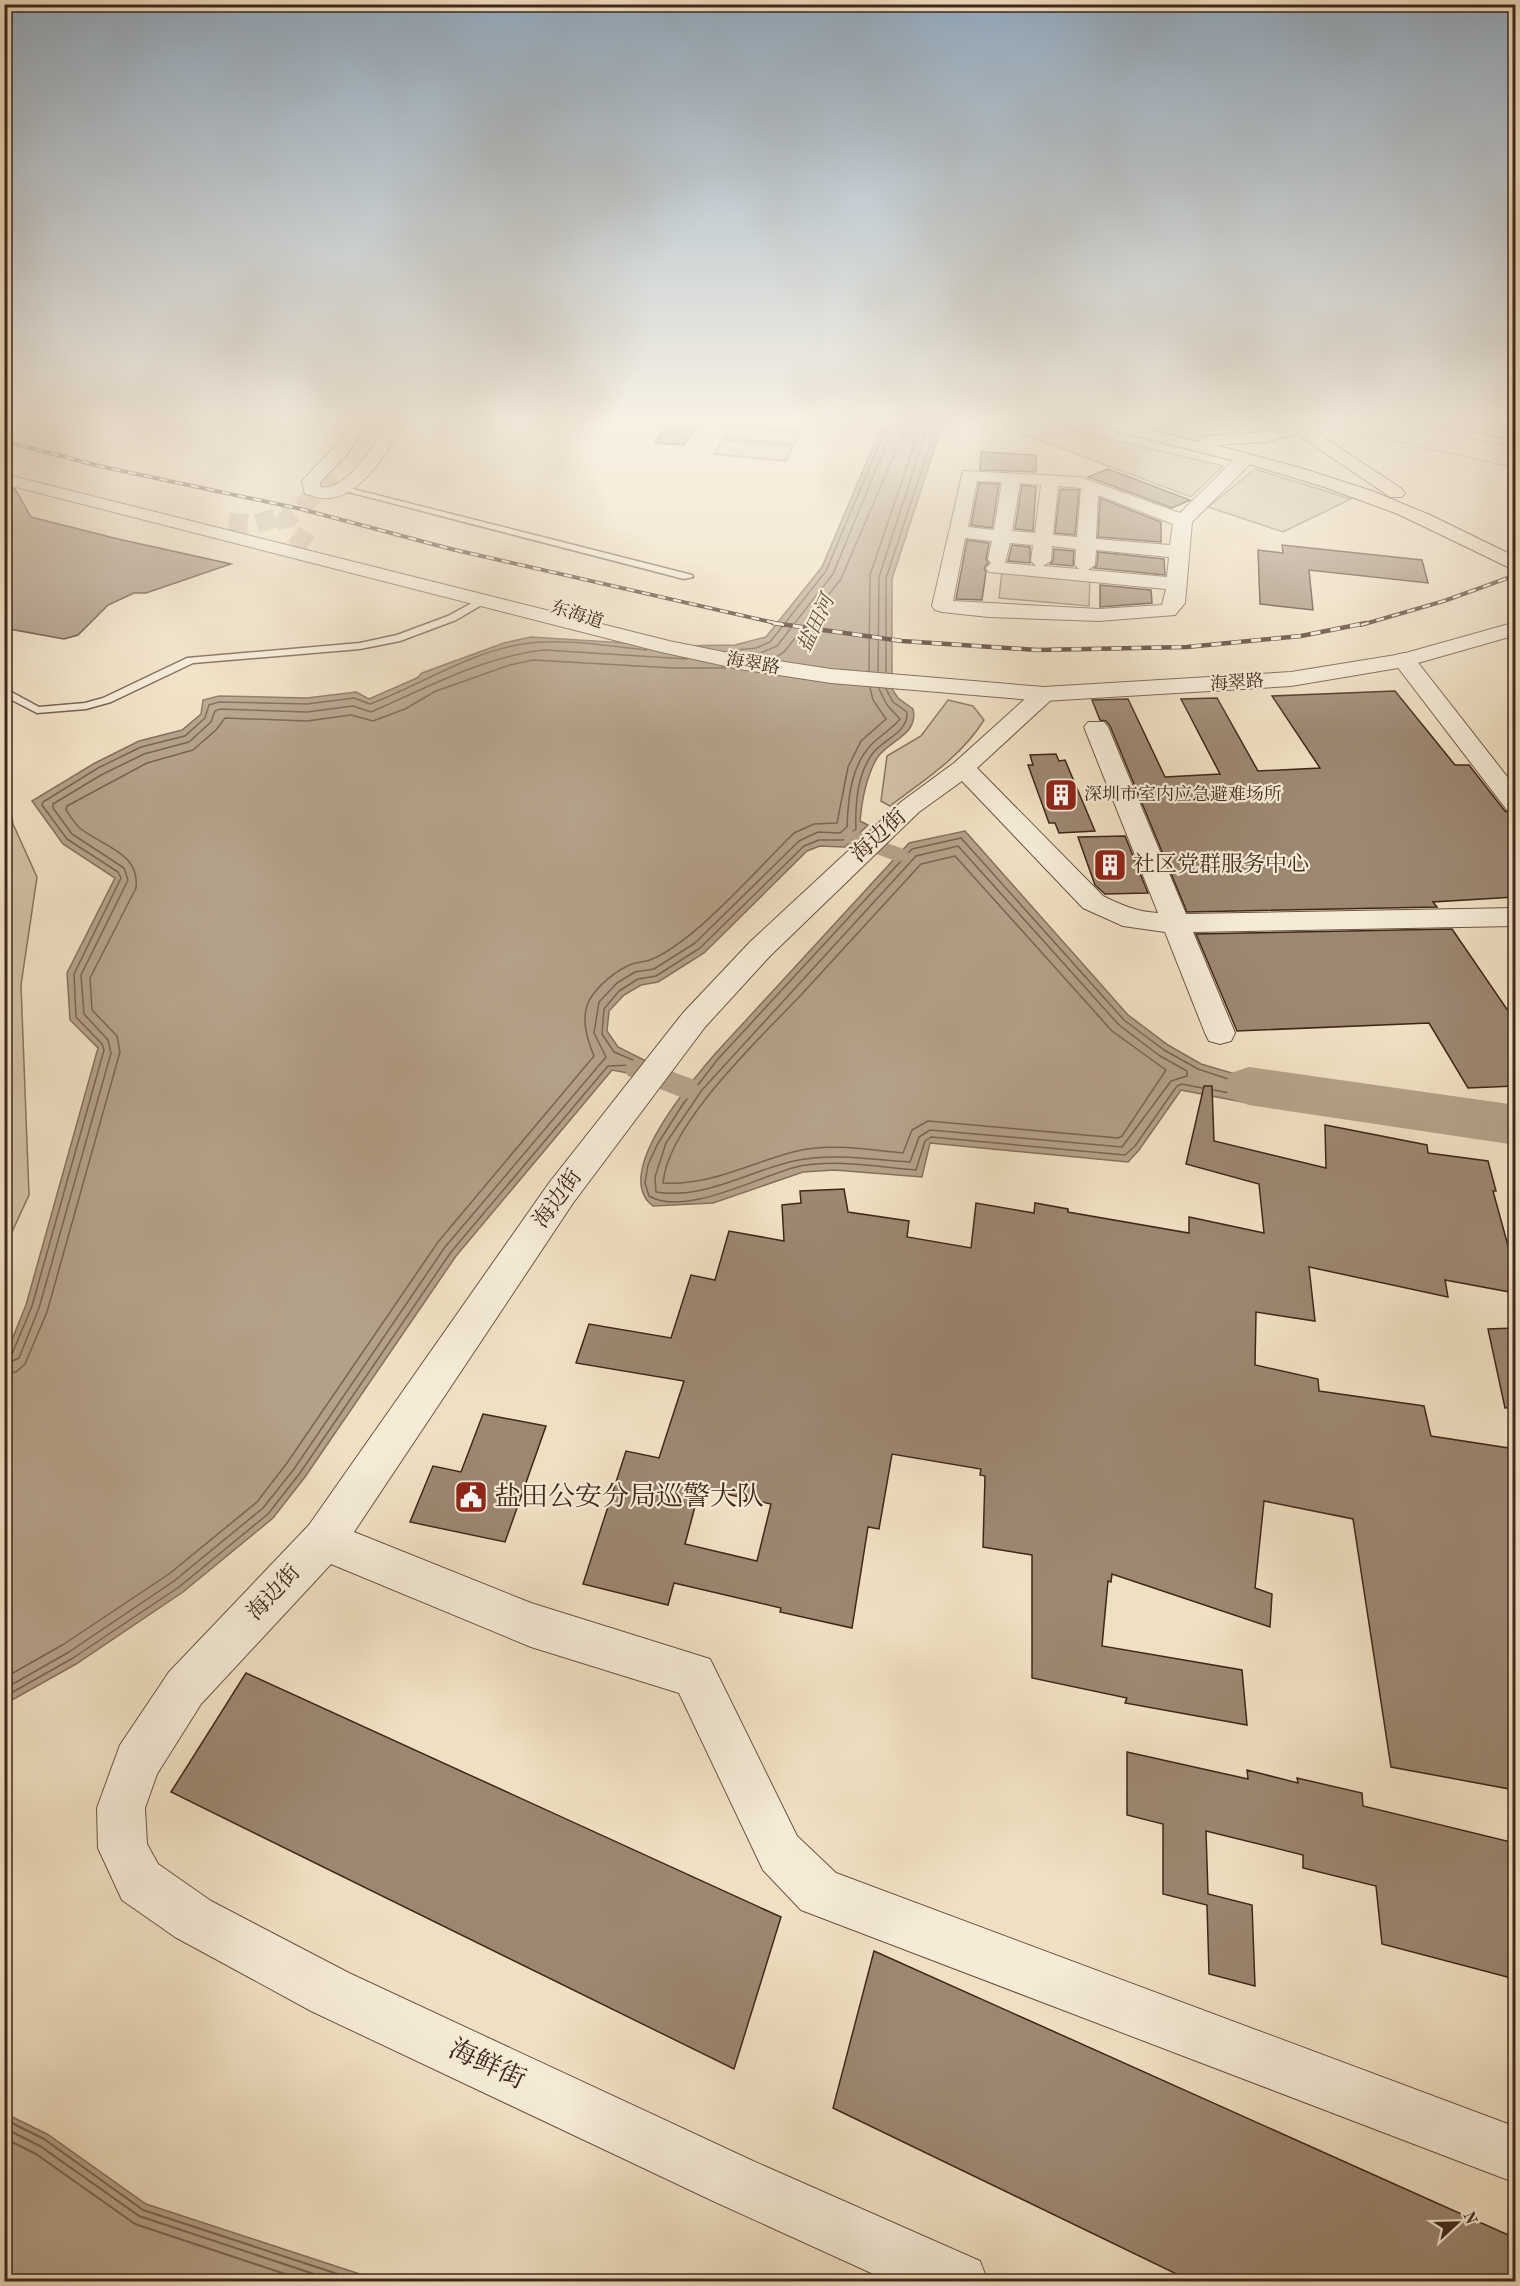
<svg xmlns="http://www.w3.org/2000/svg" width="1520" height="2286" viewBox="0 0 1520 2286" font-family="'Old Standard TT','Noto Serif SC',serif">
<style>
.green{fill:#d2c1a5;stroke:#897460;stroke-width:1.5}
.water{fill:#b4a189;stroke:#86705d;stroke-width:1.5}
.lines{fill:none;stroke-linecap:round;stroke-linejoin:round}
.shore-far1{stroke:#7a6452;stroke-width:1.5}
.shore{stroke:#7a6452;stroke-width:2}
.canal{fill:#b4a189;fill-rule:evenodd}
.river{fill:#b4a189;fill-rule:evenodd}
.building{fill:#9c8771;stroke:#40271a;stroke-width:1.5;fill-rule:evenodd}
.tertiary-tunnel{stroke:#cdbba0;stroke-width:19;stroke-dasharray:19 9;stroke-linecap:butt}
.service-casing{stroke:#6c5544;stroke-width:3}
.minor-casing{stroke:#6c5544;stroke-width:2}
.tertiary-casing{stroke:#6c5544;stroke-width:2}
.primary-casing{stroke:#40271a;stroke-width:2}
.motorway-casing{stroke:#40271a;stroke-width:2}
.service{fill:#f5ebd7;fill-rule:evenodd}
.minor{fill:#f5ebd7;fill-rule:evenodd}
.tertiary{fill:#f5ebd7;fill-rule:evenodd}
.primary{fill:#f0e0c2;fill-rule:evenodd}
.motorway{fill:#f0e0c2;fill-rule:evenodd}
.rail-far1-casing{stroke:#40271a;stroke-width:4}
.rail-casing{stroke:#40271a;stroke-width:4.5}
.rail-far1{stroke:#f5ebd7;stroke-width:2;stroke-dasharray:8;stroke-linecap:butt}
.rail{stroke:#f5ebd7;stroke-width:3;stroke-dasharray:10;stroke-linecap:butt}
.motorway-bridge-casing{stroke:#40271a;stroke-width:20;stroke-linecap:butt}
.motorway-bridge{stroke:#f0e0c2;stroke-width:19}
.labels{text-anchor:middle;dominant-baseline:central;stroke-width:4.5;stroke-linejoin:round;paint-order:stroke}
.far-street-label{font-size:18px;fill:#40271a;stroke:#f5ebd7}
.far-poi-label{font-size:18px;fill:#40271a;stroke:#f5ebd7;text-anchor:start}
.far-water-label{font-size:20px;font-style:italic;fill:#634c3b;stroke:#f5ebd7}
.street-label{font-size:22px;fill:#40271a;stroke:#f5ebd7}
.poi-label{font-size:22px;fill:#40271a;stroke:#f5ebd7;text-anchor:start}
.near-poi-label{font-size:27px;fill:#40271a;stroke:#f5ebd7;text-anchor:start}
.near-street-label{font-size:27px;fill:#40271a;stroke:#f5ebd7}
</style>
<rect width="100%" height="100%" fill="#f0e0c2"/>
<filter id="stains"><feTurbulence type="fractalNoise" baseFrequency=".00333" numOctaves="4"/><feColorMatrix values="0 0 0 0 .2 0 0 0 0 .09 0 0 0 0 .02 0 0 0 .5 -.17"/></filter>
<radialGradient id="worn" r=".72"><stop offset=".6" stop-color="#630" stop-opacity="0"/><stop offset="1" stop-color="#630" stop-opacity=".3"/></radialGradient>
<g class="green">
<polygon points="1018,417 1223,466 1191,497 1007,428"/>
<polygon points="732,425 801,431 794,444 723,438"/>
<polygon points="722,440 793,446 786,461 714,454"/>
<polygon points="1255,469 1351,499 1283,532 1208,507"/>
<polygon points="1002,572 1090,579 1089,606 999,598"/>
<path d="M948,700l25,6 11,14c-23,37 -60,60 -94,86l-9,-5 6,-45 34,-20z"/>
<polygon points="5,772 13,824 37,877 21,985 29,1195 5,1247"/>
</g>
<g class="water">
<path d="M886,416h65l-11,16 -48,147v110l6,9 15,11c6,26 -24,31 -36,49 -11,19 -15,41 -17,63l8,4 -23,22 -25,-1 -13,5 -103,102 -46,29 -17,3 -17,10 -15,16 -2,20 11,16 26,13 -11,14 -21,-4 -156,186 -151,221 -32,41 -90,74 -107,72 -71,40v-347l21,-52 72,-257 -28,-28 -3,-47 48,-95 -52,-34 -31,-43 63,-38 44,-22 43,-11 19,-16 2,-14 16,-4 88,2 49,-6 13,7 48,-21 5,-5 82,-30 27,-6 143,9 61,-1 31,-8 56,-70z"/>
<path d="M965,831l163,184 40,30 33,19 48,14 -1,25 -67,-13 -42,60 -11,12 -198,-19 -8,34 -88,-7 -31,2 -90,31 -60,3c-42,-31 37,-123 61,-151l195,-212z"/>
<polygon points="4,2113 47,2134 146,2204 381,2281 5,2281"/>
</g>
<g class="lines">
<g class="shore-far1">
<polyline points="728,651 756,648 770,642 826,571 891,416"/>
<polyline points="754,656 777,646 833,574 898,416"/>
<polyline points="773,659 784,652 841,579 906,427 908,416"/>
<polyline points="869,671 870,575 924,416"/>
<polyline points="878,671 879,577 927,428 935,416"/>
<polyline points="886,672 886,578 935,430 944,416"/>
<path d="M958,846l161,179 41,31 27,15v5l-16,5 -49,66 -192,-17 -11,7 -9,25c-36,-2 -75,-9 -111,-2 -48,9 -92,40 -143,32l-1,-15 11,-34 36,-53 214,-234z"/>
<path d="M955,856l157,175 54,39 -44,66 -4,2 -190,-17 -16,9 -9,23c-35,-3 -71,-10 -106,-2 -46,11 -85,35 -134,32 5,-59 97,-145 138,-188 40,-44 80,-87 120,-131z"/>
<path d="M1202,1088l-20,-4 -5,2 -42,60 -10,9 -194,-18 -6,4 -9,29c-38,-3 -78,-11 -116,-4 -37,8 -115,52 -151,30l-4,-13 3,-18 9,-20 26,-41 35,-45 194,-210 49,-11 163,182 40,30 34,19 45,15 -3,11 -26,-5"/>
<path d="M4,1357l8,-3 20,-48 72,-256 -2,-6 -26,-27 -2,-43 47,-96 -3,-6 -51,-33 -25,-34 1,-3 55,-34 43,-21 44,-11 20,-18 4,-13 10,-3 88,2 47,-6 16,6c51,-19 99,-52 153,-60 41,-6 83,2 124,6"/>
<path d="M4,1365l15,-7 20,-50 72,-255 -3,-13 -24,-26 -3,-39 47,-95 -4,-12 -52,-34 -19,-26v-4l48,-29 43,-21 45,-12 22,-20 4,-11 5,-2 87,3 46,-6 18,6c55,-24 113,-56 174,-62l142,9"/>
<path d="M4,1374l12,-2 9,-8 22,-52 73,-260 -3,-16 -25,-26 -2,-32 46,-90c4,-35 -32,-41 -55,-59 -6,-5 -11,-13 -15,-19l1,-4 80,-43 46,-13 23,-20 9,-12 82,3 44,-6 22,6 32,-12 31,-18 74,-26 23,-5 140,8h54"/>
<path d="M4,1678l60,-34 105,-70 88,-72 30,-39 151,-221 156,-186c-7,-17 -14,-39 -4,-57 9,-15 27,-29 42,-35 6,-2 12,-2 18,-4 45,-18 107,-91 144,-127l20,-9 23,-1 11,-56 13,-26 25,-22 -13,-19 -3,-12"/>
<path d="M4,1689l65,-37 105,-71 89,-73 31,-39 151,-222 161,-190 -12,-24 5,-31 18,-19 18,-11 19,-3 41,-26 104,-102 19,-9 22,1 7,-6c1,-29 4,-62 25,-83 9,-9 20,-15 28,-25l-13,-14 -8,-16"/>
<path d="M4,1697l69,-39 106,-71 89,-73 32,-41 151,-221 157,-186 26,-1 -1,-5 -19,-8 -12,-18 2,-25 15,-18 19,-12 18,-3 44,-28 104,-102 15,-6h24l13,-11c-1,-25 1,-55 17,-76 11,-14 35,-20 34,-41l-14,-10 -7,-13"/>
</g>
<g class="shore">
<polyline points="4,2119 44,2139 143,2210 362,2282"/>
<polyline points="4,2128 40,2146 139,2216 338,2282"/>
<polyline points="4,2138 36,2154 135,2224 309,2282"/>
</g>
<g class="canal">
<polygon points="855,831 906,850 910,855 906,860 898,862 847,843 843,838 847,833"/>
<polygon points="638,1059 695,1080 699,1088 695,1096 685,1099 628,1076 624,1069 628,1062"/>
</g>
<polygon class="river" points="1249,1067 1516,1105 1516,1145 1249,1105 1231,1099 1224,1086 1231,1073"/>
</g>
<g class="building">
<polygon points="673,416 702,416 684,445 655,443"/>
<polygon points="981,452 1036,455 1036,472 980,470"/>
<polygon points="1108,469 1190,500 1172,508 1088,477"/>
<polygon points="979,483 999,484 992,528 971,525"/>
<polygon points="1022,485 1036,487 1033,531 1015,529"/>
<polygon points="4,486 15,489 31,517 118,539 231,564 146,593 134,593 108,605 78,635 64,639 4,628"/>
<polygon points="1062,489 1079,490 1075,535 1055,533 1060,490"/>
<polygon points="1100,498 1161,522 1161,542 1098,537"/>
<polygon points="967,540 989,543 986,559 988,563 984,568 986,572 982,600 956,599"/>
<polygon points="1012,545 1030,547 1030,563 1008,561"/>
<polygon points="1282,545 1422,560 1428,583 1309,570 1313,610 1260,604 1258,550 1283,553"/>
<polygon points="1054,549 1074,551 1073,566 1050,564 1053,561"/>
<polygon points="1098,552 1164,559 1165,575 1094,568 1097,565"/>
<polygon points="1100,585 1151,590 1152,603 1100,607"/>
<polygon points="1395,691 1455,765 1469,765 1505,811 1515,814 1515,897 1433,902 1437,907 1187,912 1110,726 1106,721 1100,720 1092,700 1128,699 1165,777 1220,774 1181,699 1217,698 1258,771 1320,768 1272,696"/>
<polygon points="1056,754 1059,761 1065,760 1095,831 1059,833 1055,823 1049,823 1028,765 1033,765 1030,755"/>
<polygon points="1125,836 1148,893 1105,894 1095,885 1078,837"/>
<polygon points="1452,929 1515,1021 1515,1086 1468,1088 1429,1023 1237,1031 1196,934"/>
<path d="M1204,1086h8l2,55 112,27 -1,-43 102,20 1,8 60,8 8,30h-3l17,62h5v40l-70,-13 3,17 -139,-30 6,54 -59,-9 -1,53 63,14 1,12 105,15 7,30 84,13v341l-124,-23 -38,-248 -89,-18 -9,87 17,6 -2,33 -158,-53 -1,8 -3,-1 -6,65 140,24 5,55 -122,-22 2,-5 -95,-20v-123l-49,-8 2,-71 -5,-1 1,-6 -89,-15 -13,75 -11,-2 -16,101 -72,-16 1,-4 -107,-25 -6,22 -85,-21 43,-133 33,7 25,-77 -108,-18 13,-39 82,14 20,-63 24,5 14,-49 55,10 -2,-36 19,-2 -1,-12 44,-2 4,23 61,9 -2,16 64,11 5,-45 58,10 1,-10 33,6v3l121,21v-16l75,16 -5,-49 -73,-20zM700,1488l71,16 -14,57 -72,-17z"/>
<polygon points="1515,1328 1515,1407 1505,1408 1488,1329"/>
<polygon points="483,1414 546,1426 505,1542 410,1522 433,1466 461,1472"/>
<polygon points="246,1673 781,1917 734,2069 171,1792"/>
<polygon points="1127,1752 1248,1779 1247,1770 1298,1783 1297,1778 1362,1793 1363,1806 1515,1843 1515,1979 1382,1944 1376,1886 1303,1868 1303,1855 1206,1831 1208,1894 1252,1905 1255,1986 1209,1974 1207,1905 1163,1894 1163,1824 1127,1815"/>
<polygon points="874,1951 1515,2238 1515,2282 1193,2282 833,2108"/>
</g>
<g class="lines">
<g class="tertiary-tunnel">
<polyline points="229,522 256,524 291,513"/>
<polyline points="309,545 287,529 285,521 335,477"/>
</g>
<defs>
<g id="service">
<polygon points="341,486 692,575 693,577 684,579 341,490"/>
<polygon points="481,598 490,600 456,620 400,641 360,649 193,663 111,702 86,709 37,713 4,696 4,688 39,707 85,703 103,698 187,658 360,643 397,635 448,616"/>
</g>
<g id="minor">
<polygon points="36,416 96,416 88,421 4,429 4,419"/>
<path d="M1244,455l9,5 -3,4 -58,58 -7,81 -10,12 -76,6 -110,-4 -47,-5 -7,-2 -3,-4 31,-135 117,6 100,36 58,-57zM977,481l25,1 -8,48 -26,-3zM1020,483l21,2 -6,48 -23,-2zM1058,486l23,2 -4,49 -24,-2zM1098,495l75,29 -3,21 -74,-6zM965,538l27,3 -4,18 3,4 -5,5 3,4 177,17 -4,16 -63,4 -146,-8zM1010,543l23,2 -2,16 5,5 -31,-3zM1052,546l24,3 -1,16 4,4 -36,-3 8,-5zM1096,550l73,7 -2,20 -79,-7 7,-5z"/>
<polygon points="1404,653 1412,655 1516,788 1516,812 1507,810 1396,665 1393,660 1396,655"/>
<path d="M1044,687l8,2 3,5 -3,5 -75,69 126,128c18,9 34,16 55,17l-74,-186 4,-5h16l4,5 78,187 330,-6v18l-323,6 42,101 -4,8 -11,3 -11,-3 -4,-8 -40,-101 -42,-6 -40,-18 -121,-127 -43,31 -149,144 -65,71 -132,176 -219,329 177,71 179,56 87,177 39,37 680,254v56l-715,-273 -38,-40 -84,-177 -148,-46 -200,-83 -130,140 -44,70 -12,34 2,36 11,20 53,37 138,72 404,188 227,100 8,21h-97l-178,-81 -402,-190 -136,-74 -53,-37 -24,-52 -1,-40 23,-63 49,-73 140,-147 240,-342 134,-170 67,-71 151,-140 53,-39 82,-74z"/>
</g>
<g id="tertiary">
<path d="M357,416h16l-25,37 -28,29v5c28,6 60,-51 72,-71h16c-16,28 -47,86 -85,82 -6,0 -12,-3 -18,-4l-3,-13 34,-36z"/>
<polygon points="4,474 669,641 739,655 831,669 1044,687 1291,672 1402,654 1516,622 1516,635 1404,667 1291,686 1044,701 831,683 739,669 661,652 4,484"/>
</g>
<polygon id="primary" points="1066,416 1094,416 1199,442 1201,437 1207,436 1265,432 1289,426 1281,416 1298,416 1304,422 1322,421 1324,424 1322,427 1313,430 1402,489 1405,493 1402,497 1390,497 1297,434 1265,442 1215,445 1301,468 1372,491 1430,515 1516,557 1516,571 1398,514 1324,487 1252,465 1068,419"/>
<polygon id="motorway" points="1419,416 1450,416 1516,430 1516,440 1427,421"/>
</defs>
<use href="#service" class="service-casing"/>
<use href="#minor" class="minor-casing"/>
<use href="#tertiary" class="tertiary-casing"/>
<use href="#primary" class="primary-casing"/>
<use href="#motorway" class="motorway-casing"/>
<use href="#service" class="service"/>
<use href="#minor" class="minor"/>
<use href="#tertiary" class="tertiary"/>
<use href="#primary" class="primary"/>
<use href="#motorway" class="motorway"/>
<defs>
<g id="rail-far1">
<polyline points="4,441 99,466 301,509 451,549 784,625"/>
<polyline points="1361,625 1444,601 1516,575"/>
</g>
<polyline id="rail" points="773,623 902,641 1037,650 1187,647 1301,636 1366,623"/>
</defs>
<use href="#rail-far1" class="rail-far1-casing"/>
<use href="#rail" class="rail-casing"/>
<use href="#rail-far1" class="rail-far1"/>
<use href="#rail" class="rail"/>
<defs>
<polyline id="motorway-bridge" points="1328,416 1516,458"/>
</defs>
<use href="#motorway-bridge" class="motorway-bridge-casing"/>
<use href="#motorway-bridge" class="motorway-bridge"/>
</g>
<linearGradient id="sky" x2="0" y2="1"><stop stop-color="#93acc2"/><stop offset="0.57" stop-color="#f8f1e4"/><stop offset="1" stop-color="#f8f1e4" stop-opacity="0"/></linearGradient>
<rect width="1520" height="736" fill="url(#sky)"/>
<defs>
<symbol id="building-square" viewBox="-11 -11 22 22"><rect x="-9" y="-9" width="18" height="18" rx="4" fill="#8f2418" stroke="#f5ebd7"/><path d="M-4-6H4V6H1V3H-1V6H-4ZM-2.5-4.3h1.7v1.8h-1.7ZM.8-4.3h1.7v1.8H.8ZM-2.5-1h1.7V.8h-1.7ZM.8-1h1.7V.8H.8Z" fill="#fff"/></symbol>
<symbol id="civic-square" viewBox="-11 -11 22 22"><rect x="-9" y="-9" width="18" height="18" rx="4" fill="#8f2418" stroke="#f5ebd7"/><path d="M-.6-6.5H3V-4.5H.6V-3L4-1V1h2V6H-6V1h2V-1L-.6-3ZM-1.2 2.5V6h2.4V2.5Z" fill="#fff"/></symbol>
</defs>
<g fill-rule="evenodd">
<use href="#building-square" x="1042" y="776" width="38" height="38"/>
<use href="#building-square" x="1091" y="846" width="38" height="38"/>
<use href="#civic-square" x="452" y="1478" width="38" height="38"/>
</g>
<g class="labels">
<g class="far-street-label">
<text transform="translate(577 615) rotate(18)">东海道</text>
<text transform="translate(753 664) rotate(10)">海翠路</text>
<text transform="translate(1237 683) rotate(-4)">海翠路</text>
</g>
<g class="far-poi-label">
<text x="1084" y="795">深圳市室内应急避难场所</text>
</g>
<g class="far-water-label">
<text transform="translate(817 624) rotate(-65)">盐田河</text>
</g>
<g class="street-label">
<text transform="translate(879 836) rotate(-43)">海边街</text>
<text transform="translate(558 1199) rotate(-54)">海边街</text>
<text transform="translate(274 1593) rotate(-47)">海边街</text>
</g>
<g class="poi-label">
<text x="1133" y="865">社区党群服务中心</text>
</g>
<g class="near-poi-label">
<text x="494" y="1497">盐田公安分局巡警大队</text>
</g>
<g class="near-street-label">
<text transform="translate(487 2065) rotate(25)">海鲜街</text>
</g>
</g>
<rect width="1520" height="2286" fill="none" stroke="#f0e0c2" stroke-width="24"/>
<rect x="6" y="6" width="1508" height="2274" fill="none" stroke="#40271a" stroke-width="3"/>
<rect x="12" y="12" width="1496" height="2262" fill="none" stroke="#40271a" stroke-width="1.5"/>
<g transform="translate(1457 2223) rotate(68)" stroke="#f5ebd7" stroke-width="4.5" paint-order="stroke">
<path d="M0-4.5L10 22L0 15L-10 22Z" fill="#40271a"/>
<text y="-9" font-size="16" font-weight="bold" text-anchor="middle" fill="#40271a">N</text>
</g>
<rect width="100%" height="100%" filter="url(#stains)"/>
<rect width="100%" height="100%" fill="url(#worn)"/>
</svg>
